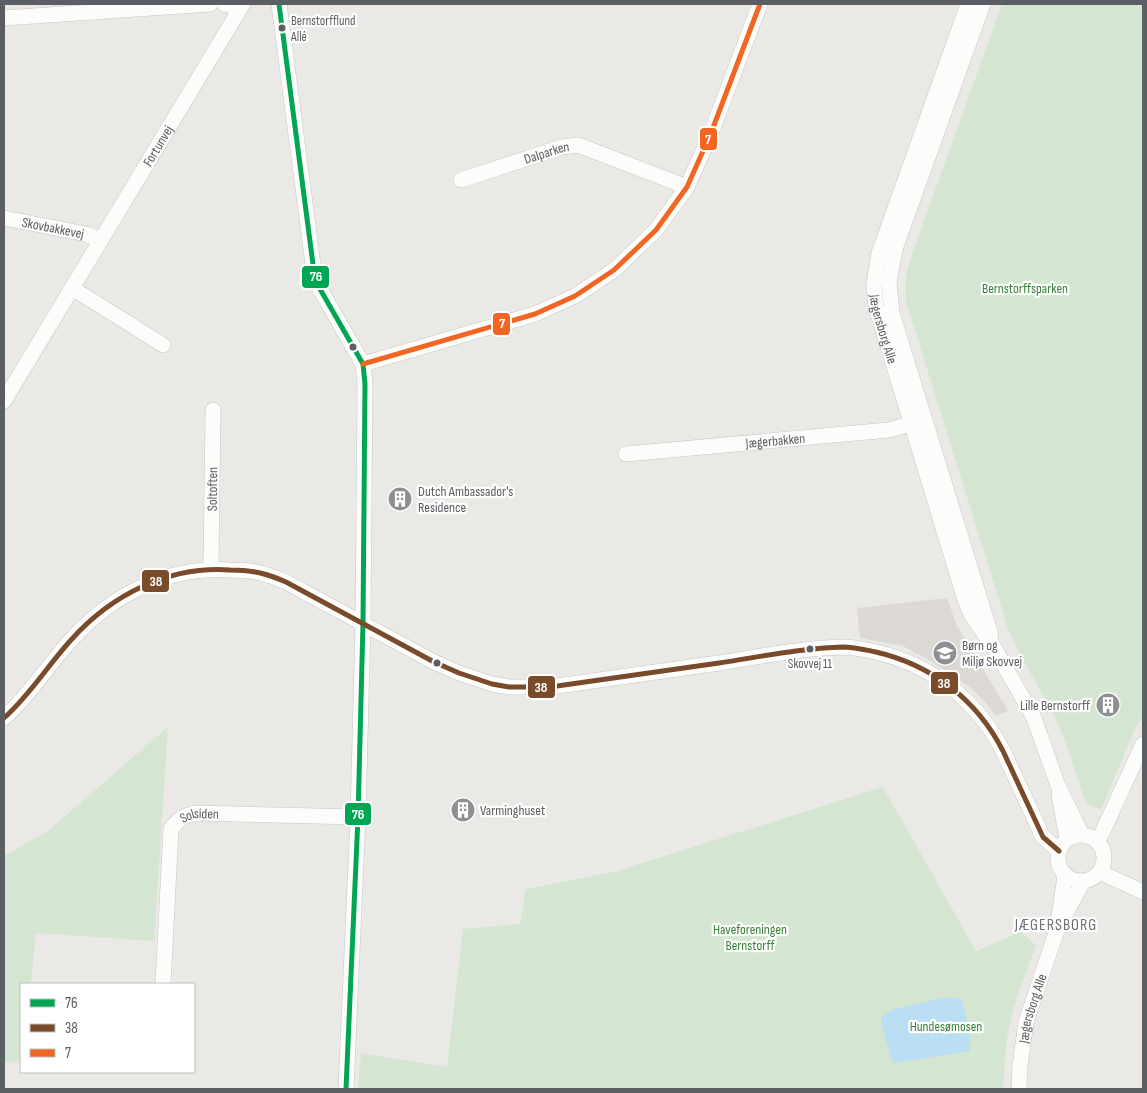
<svg xmlns="http://www.w3.org/2000/svg" width="1147" height="1093" viewBox="0 0 1147 1093" font-family="'Sofia Sans Condensed',sans-serif">
<style>
.education{fill:#dcd9d4}
.green{fill:#d4e6d1}
.water{fill:#badef4}
.lines{fill:none;stroke-linecap:round;stroke-linejoin:round}
.minor-casing{stroke:#c7c7c7;stroke-width:16}
.minor{stroke:#fcfcfb;stroke-width:15}
.bus-1-casing{stroke:#fff;stroke-width:9}
.bus-2-casing{stroke:#fff;stroke-width:9}
.bus-3-casing{stroke:#fff;stroke-width:9}
.bus-1{stroke:#00a651;stroke-width:5}
.bus-2{stroke:#7a4b2a;stroke-width:5}
.bus-3{stroke:#f26522;stroke-width:5}
.bus-dot{fill:#5b5e62;stroke:#fff;stroke-width:2}
.labels{text-anchor:middle;dominant-baseline:central;stroke-width:4.5;stroke-linejoin:round;paint-order:stroke}
.bus-label{font-size:13px;fill:#5b5e62;stroke:#fff;text-anchor:start}
.street-label{font-size:14px;fill:#5b5e62;stroke:#fff}
.park-label{font-size:14px;fill:#3a8239;stroke:#fff}
.poi-label{font-size:14px;fill:#5b5e62;stroke:#fff;text-anchor:start}
.quarter-label{font-size:16px;letter-spacing:1px;fill:#6c7074;stroke:#fff}
.line-badge{stroke:#fff;stroke-width:2}
.badge-label{font-size:14px;text-anchor:middle;font-weight:bold;fill:#fff}
</style>
<rect width="100%" height="100%" fill="#eae9e5"/>
<polygon class="education" points="947,598 957,626 1008,711 996,716 987,704 970,687 931,661 903,646 860,638 857,608"/>
<g class="green">
<path d="M1002,4h141v714l-7,8 -35,84 -15,-7c-10,-27 -17,-56 -30,-83 -15,-31 -34,-59 -48,-91l-102,-328v-25l5,-19z"/>
<polygon points="168,727 154,941 36,933 31,984 21,984 21,1060 4,1063 4,856 49,830"/>
<path d="M883,787l93,164 44,-19 16,13c-9,26 -20,51 -26,78 -5,22 -5,44 -7,66h-645l3,-36 86,14 16,-138 57,-5 6,-35 91,-18z"/>
</g>
<polygon class="water" points="942,998 956,998 962,1000 970,1036 970,1051 893,1063 881,1024 881,1017 895,1009"/>
<g class="lines">
<defs>
<g id="minor">
<polyline points="224,4 240,8"/>
<polyline points="279,4 314,272 320,289 363,364 365,384 363,623 358,817 346,1089"/>
<path id="s1" d="M968,4l-89,249 -5,32 2,22 89,293 7,16 24,35 38,67 23,65 25,52"/>
<polyline points="983,4 895,249 889,283 892,313 991,635"/>
<polyline points="4,18 210,4"/>
<path id="s2" d="M461,180l101,-33 16,-2 109,42"/>
<path id="s3" d="M4,218l82,16 14,6"/>
<polyline points="72,288 163,345"/>
<polyline points="363,364 535,314 575,296 614,270 656,230 687,187 711,133 760,4"/>
<path id="s4" d="M4,401l239,-397"/>
<path id="s5" d="M626,454l263,-24 32,-9"/>
<path id="s6" d="M211,568l2,-158"/>
<path d="M4,718c26,-23 44,-53 67,-78 41,-46 98,-74 159,-70 11,0 24,1 34,4 8,2 15,5 22,8l148,80 25,11 33,11 17,3h41c56,-8 112,-16 169,-24 40,-6 82,-15 124,-16 11,0 23,3 33,5 56,13 101,48 127,99l40,86 16,14"/>
<polyline points="1059,794 1067,839"/>
<circle cx="1081" cy="858" r="23"/>
<polyline points="1097,841 1102,833 1143,744"/>
<polyline points="1100,872 1143,892"/>
<polyline points="1061,922 1083,882"/>
<path id="s7" d="M163,984l8,-155c7,-10 13,-13 24,-16l163,4"/>
<path id="s8" d="M1019,1089l1,-23 6,-44 31,-92 8,-54"/>
</g>
</defs>
<use href="#minor" class="minor-casing"/>
<use href="#minor" class="minor"/>
<defs>
<polyline id="bus-1" points="279,4 314,272 320,289 363,364 365,384 363,623 358,817 346,1089"/>
<path id="bus-2" d="M4,718c26,-23 44,-53 67,-78 41,-46 98,-74 159,-70 11,0 24,1 34,4 8,2 15,5 22,8l148,80 25,11 33,11 17,3h41c56,-8 112,-16 169,-24 40,-6 82,-15 124,-16 11,0 23,3 33,5 56,13 101,48 127,99l40,86 16,14"/>
<polyline id="bus-3" points="363,364 535,314 575,296 614,270 656,230 687,187 711,133 760,4"/>
</defs>
<use href="#bus-1" class="bus-1-casing"/>
<use href="#bus-2" class="bus-2-casing"/>
<use href="#bus-3" class="bus-3-casing"/>
<use href="#bus-1" class="bus-1"/>
<use href="#bus-2" class="bus-2"/>
<use href="#bus-3" class="bus-3"/>
</g>
<defs>
<symbol id="building-disc" viewBox="-11 -11 22 22"><circle r="9.5" fill="#8d8f90" stroke="#fff"/><path d="M-4-6H4V6H1V3H-1V6H-4ZM-2.5-4.3h1.7v1.8h-1.7ZM.8-4.3h1.7v1.8H.8ZM-2.5-1h1.7V.8h-1.7ZM.8-1h1.7V.8H.8Z" fill="#fff"/></symbol>
<symbol id="school-disc" viewBox="-11 -11 22 22"><circle r="9.5" fill="#8d8f90" stroke="#fff"/><path d="M0-5L7-2L0 1L-7-2ZM-4 1L0 2.5L4 1V4Q0 6-4 4Z" fill="#fff"/></symbol>
</defs>
<g fill-rule="evenodd">
<use href="#building-disc" x="386" y="485" width="28" height="28"/>
<use href="#school-disc" x="931" y="639" width="28" height="28"/>
<use href="#building-disc" x="1094" y="691" width="28" height="28"/>
<use href="#building-disc" x="449" y="796" width="28" height="28"/>
</g>
<g class="bus-dot">
<circle cx="282" cy="28" r="4.5"/>
<circle cx="353" cy="347" r="4.5"/>
<circle cx="810" cy="649" r="4.5"/>
<circle cx="437" cy="663" r="4.5"/>
</g>
<g class="labels">
<g class="bus-label">
<text x="291" y="21">Bernstorfflund<tspan x="291" dy="16">Allé</tspan></text>
<text x="810" y="664" text-anchor="middle">Skovvej 11</text>
</g>
<g class="street-label">
<text stroke="none"><textPath href="#s4" startOffset="298">Fortunvej</textPath></text>
<text stroke="none"><textPath href="#s2" startOffset="90">Dalparken</textPath></text>
<text stroke="none"><textPath href="#s3" startOffset="50">Skovbakkevej</textPath></text>
<text stroke="none"><textPath href="#s1" startOffset="342">Jægersborg Alle</textPath></text>
<text stroke="none"><textPath href="#s5" startOffset="150">Jægerbakken</textPath></text>
<text stroke="none"><textPath href="#s6" startOffset="79">Soltoften</textPath></text>
<text stroke="none"><textPath href="#s7" startOffset="189">Solsiden</textPath></text>
<text stroke="none"><textPath href="#s8" startOffset="82">Jægersborg Alle</textPath></text>
</g>
<g class="park-label">
<text x="1025" y="288">Bernstorffsparken</text>
<text x="750" y="929">Haveforeningen<tspan x="750" dy="16">Bernstorff</tspan></text>
<text x="946" y="1026">Hundesømosen</text>
</g>
<g class="poi-label">
<text x="418" y="491">Dutch Ambassador's<tspan x="418" dy="16">Residence</tspan></text>
<text x="962" y="645">Børn og<tspan x="962" dy="16">Miljø Skovvej</tspan></text>
<text x="1090" y="705" text-anchor="end">Lille Bernstorff</text>
<text x="480" y="810">Varminghuset</text>
</g>
<g class="quarter-label">
<text x="1056" y="925">JÆGERSBORG</text>
</g>
</g>
<g class="line-badge">
<rect x="699" y="127" width="19" height="24" rx="5" fill="#f26522"/>
<rect x="301" y="265" width="29" height="24" rx="5" fill="#00a651"/>
<rect x="492" y="312" width="19" height="24" rx="5" fill="#f26522"/>
<rect x="141" y="569" width="29" height="24" rx="5" fill="#7a4b2a"/>
<rect x="930" y="671" width="29" height="24" rx="5" fill="#7a4b2a"/>
<rect x="527" y="675" width="29" height="24" rx="5" fill="#7a4b2a"/>
<rect x="344" y="802" width="28" height="24" rx="5" fill="#00a651"/>
</g>
<g class="badge-label">
<text x="708" y="144">7</text>
<text x="316" y="281">76</text>
<text x="502" y="328">7</text>
<text x="156" y="586">38</text>
<text x="944" y="688">38</text>
<text x="541" y="692">38</text>
<text x="358" y="819">76</text>
</g>
<rect width="1147" height="1093" fill="none" stroke="#5b5e62" stroke-width="10"/>
<rect x="20" y="983" width="175" height="90" fill="#ffffff" stroke="#bdbfc0"/>
<rect x="30" y="999" width="25" height="8" fill="#00a651" stroke="#bdbfc0"/>
<text x="65" y="1008" font-size="15" fill="#5b5e62">76</text>
<rect x="30" y="1024" width="25" height="8" fill="#7a4b2a" stroke="#bdbfc0"/>
<text x="65" y="1033" font-size="15" fill="#5b5e62">38</text>
<rect x="30" y="1049" width="25" height="8" fill="#f26522" stroke="#bdbfc0"/>
<text x="65" y="1058" font-size="15" fill="#5b5e62">7</text>
</svg>
